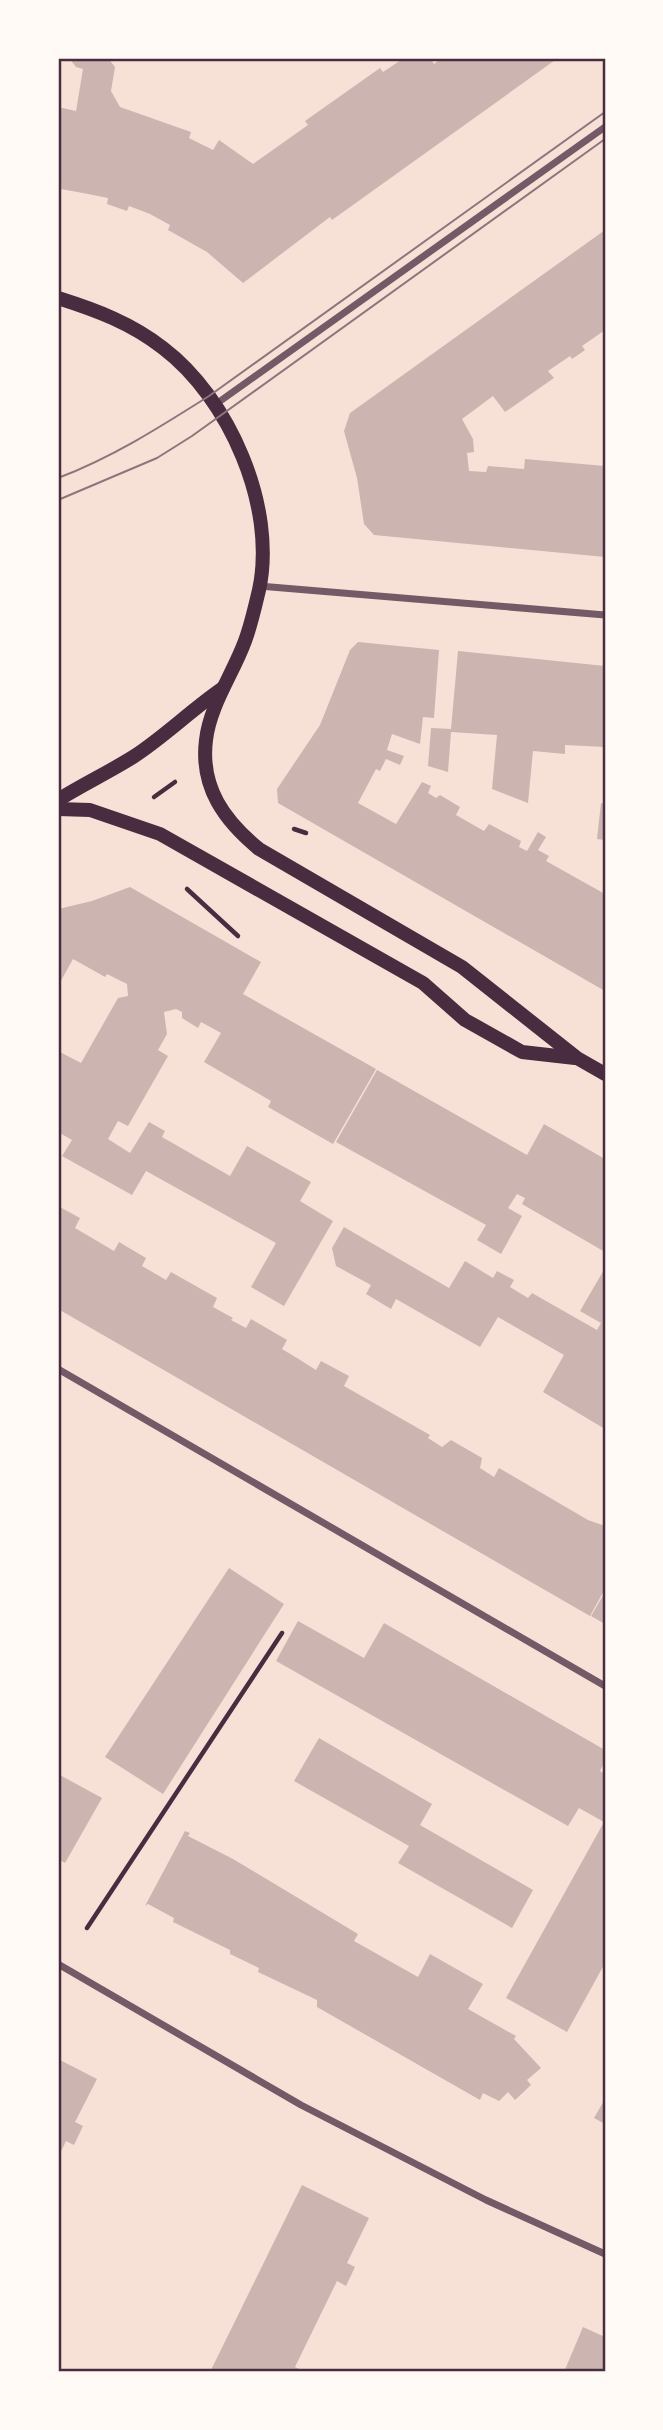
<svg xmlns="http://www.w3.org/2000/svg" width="663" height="2430" viewBox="0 0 663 2430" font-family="Rubik,sans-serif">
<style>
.building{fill:#ccb4b1}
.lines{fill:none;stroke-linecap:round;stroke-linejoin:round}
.path{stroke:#4a2c40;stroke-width:4.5}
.minor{stroke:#755966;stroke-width:7}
.secondary{stroke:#4a2c40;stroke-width:14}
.tram{stroke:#8f747c;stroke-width:2}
.neatline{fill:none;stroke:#4a2c40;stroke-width:2.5}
</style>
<rect width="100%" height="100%" fill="#f7e1d7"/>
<g class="building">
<polygon points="69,58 108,58 115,67 111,91 120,107 191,132 189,138 213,150 219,140 253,164 308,125 305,121 380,68 383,72 404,58 411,61 430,58 434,64 442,58 558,58 332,220 330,217 243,283 207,252 168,230 170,225 150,214 129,206 127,211 107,204 108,198 88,194 61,189 58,197 58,107 76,111 83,69 76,67"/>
<polygon points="605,230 605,330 582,346 585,350 578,355 572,359 570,356 548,371 554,378 505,412 493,396 462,419 473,439 474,452 467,453 469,471 486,472 488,466 524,469 525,459 605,466 605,557 374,535 364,524 357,478 344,431 350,413"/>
<polygon points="358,642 439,650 434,718 423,717 420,744 392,734 387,750 404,756 400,765 386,759 380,771 376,769 358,803 396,824 422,782 431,786 428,793 436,798 440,795 460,807 456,815 484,831 489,824 521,841 519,847 527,851 538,832 546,837 538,850 549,856 546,861 605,894 605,991 278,803 277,789 320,725 350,650"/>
<polygon points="458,651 605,666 605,747 565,745 565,754 533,751 528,803 492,789 497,735 451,732 448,772 428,766 431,728 451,729"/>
<polygon points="601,803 605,804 605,840 597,839"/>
<polygon points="130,887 261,962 243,994 376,1069 333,1144 268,1107 271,1101 204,1062 221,1033 201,1022 198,1028 182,1018 182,1012 176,1009 164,1012 167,1034 158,1050 168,1056 128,1126 118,1121 108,1139 130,1153 149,1122 165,1131 162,1137 230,1176 247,1146 311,1182 300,1201 333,1221 284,1306 251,1287 276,1243 146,1171 132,1195 62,1156 72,1140 58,1132 58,1051 81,1063 118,998 128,996 127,984 107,974 105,977 73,959 58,986 58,909 92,901"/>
<polygon points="377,1070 527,1155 544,1124 605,1159 605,1252 522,1204 525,1198 517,1194 508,1208 522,1216 501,1254 477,1240 486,1225 336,1142"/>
<polygon points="58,1206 80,1218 75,1228 114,1251 119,1242 146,1258 142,1266 166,1280 171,1272 217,1298 213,1307 233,1318 231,1320 246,1328 251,1319 287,1340 282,1349 297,1358 316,1370 321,1361 349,1376 344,1386 430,1435 428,1438 442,1447 451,1440 482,1458 480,1468 494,1477 499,1468 588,1520 605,1526 605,1589 590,1616 58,1309"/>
<polygon points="344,1227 449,1288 465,1261 493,1278 497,1271 514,1280 510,1287 528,1298 532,1293 597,1330 601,1323 580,1311 605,1268 605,1429 543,1392 564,1355 498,1317 480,1347 396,1299 391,1309 366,1294 371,1285 336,1266 332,1248"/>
<polygon points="229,1568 284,1604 163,1794 105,1757"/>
<polygon points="605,1592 605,1624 591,1616"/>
<polygon points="298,1621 364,1658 384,1623 605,1750 605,1761 600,1771 605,1774 605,1963 567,2032 506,1998 604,1822 579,1808 568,1826 276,1661"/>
<polygon points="319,1738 432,1804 420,1825 533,1890 512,1928 398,1863 409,1846 294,1781"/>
<polygon points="58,1774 102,1798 65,1863 58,1859"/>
<polygon points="185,1831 190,1833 188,1836 233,1859 358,1934 354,1941 418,1977 430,1954 483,1984 468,2009 516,2036 514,2039 541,2068 527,2080 531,2085 515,2100 508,2092 499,2101 483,2093 480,2100 317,2007 317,2000 258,1972 259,1968 230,1954 230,1950 173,1922 174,1918 148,1904 145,1906"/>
<polygon points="58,2059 97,2079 75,2122 83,2126 74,2145 66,2141 58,2158"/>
<polygon points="605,2099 605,2124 594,2118"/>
<polygon points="302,2185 369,2218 347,2263 355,2267 346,2286 337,2281 295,2367 305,2372 210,2372"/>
<polygon points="583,2327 605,2337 605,2372 564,2372"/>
</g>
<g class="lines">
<g class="path">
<polyline points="154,797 175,782"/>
<polyline points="294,829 306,833"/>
<polyline points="187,889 238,936"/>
<polyline points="87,1928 282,1633"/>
</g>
<g class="minor">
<polyline points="216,404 605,127"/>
<polyline points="259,586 605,615"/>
<polyline points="58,1369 605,1686"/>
<polyline points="58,1964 301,2105 486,2200 605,2254"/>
</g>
<g class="secondary">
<path d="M58,298c38,12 73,25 105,50 66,50 114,159 96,242 -4,17 -8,35 -14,51 -12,33 -35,64 -39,99 -6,48 19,81 53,109l203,118 115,91 28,16"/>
<path d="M58,800c24,-15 51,-28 75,-43 31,-20 58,-47 90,-69"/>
<polyline points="58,809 90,810 160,834 423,983 465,1020 522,1052 575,1058"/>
</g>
<g class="tram">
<path d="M58,478c55,-21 102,-51 151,-82l396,-284"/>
<polyline points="58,500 157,458 192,436 605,139"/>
</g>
</g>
<rect width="663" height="2430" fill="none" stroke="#fffaf5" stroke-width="119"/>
<rect x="60" y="60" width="544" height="2310" class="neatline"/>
</svg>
